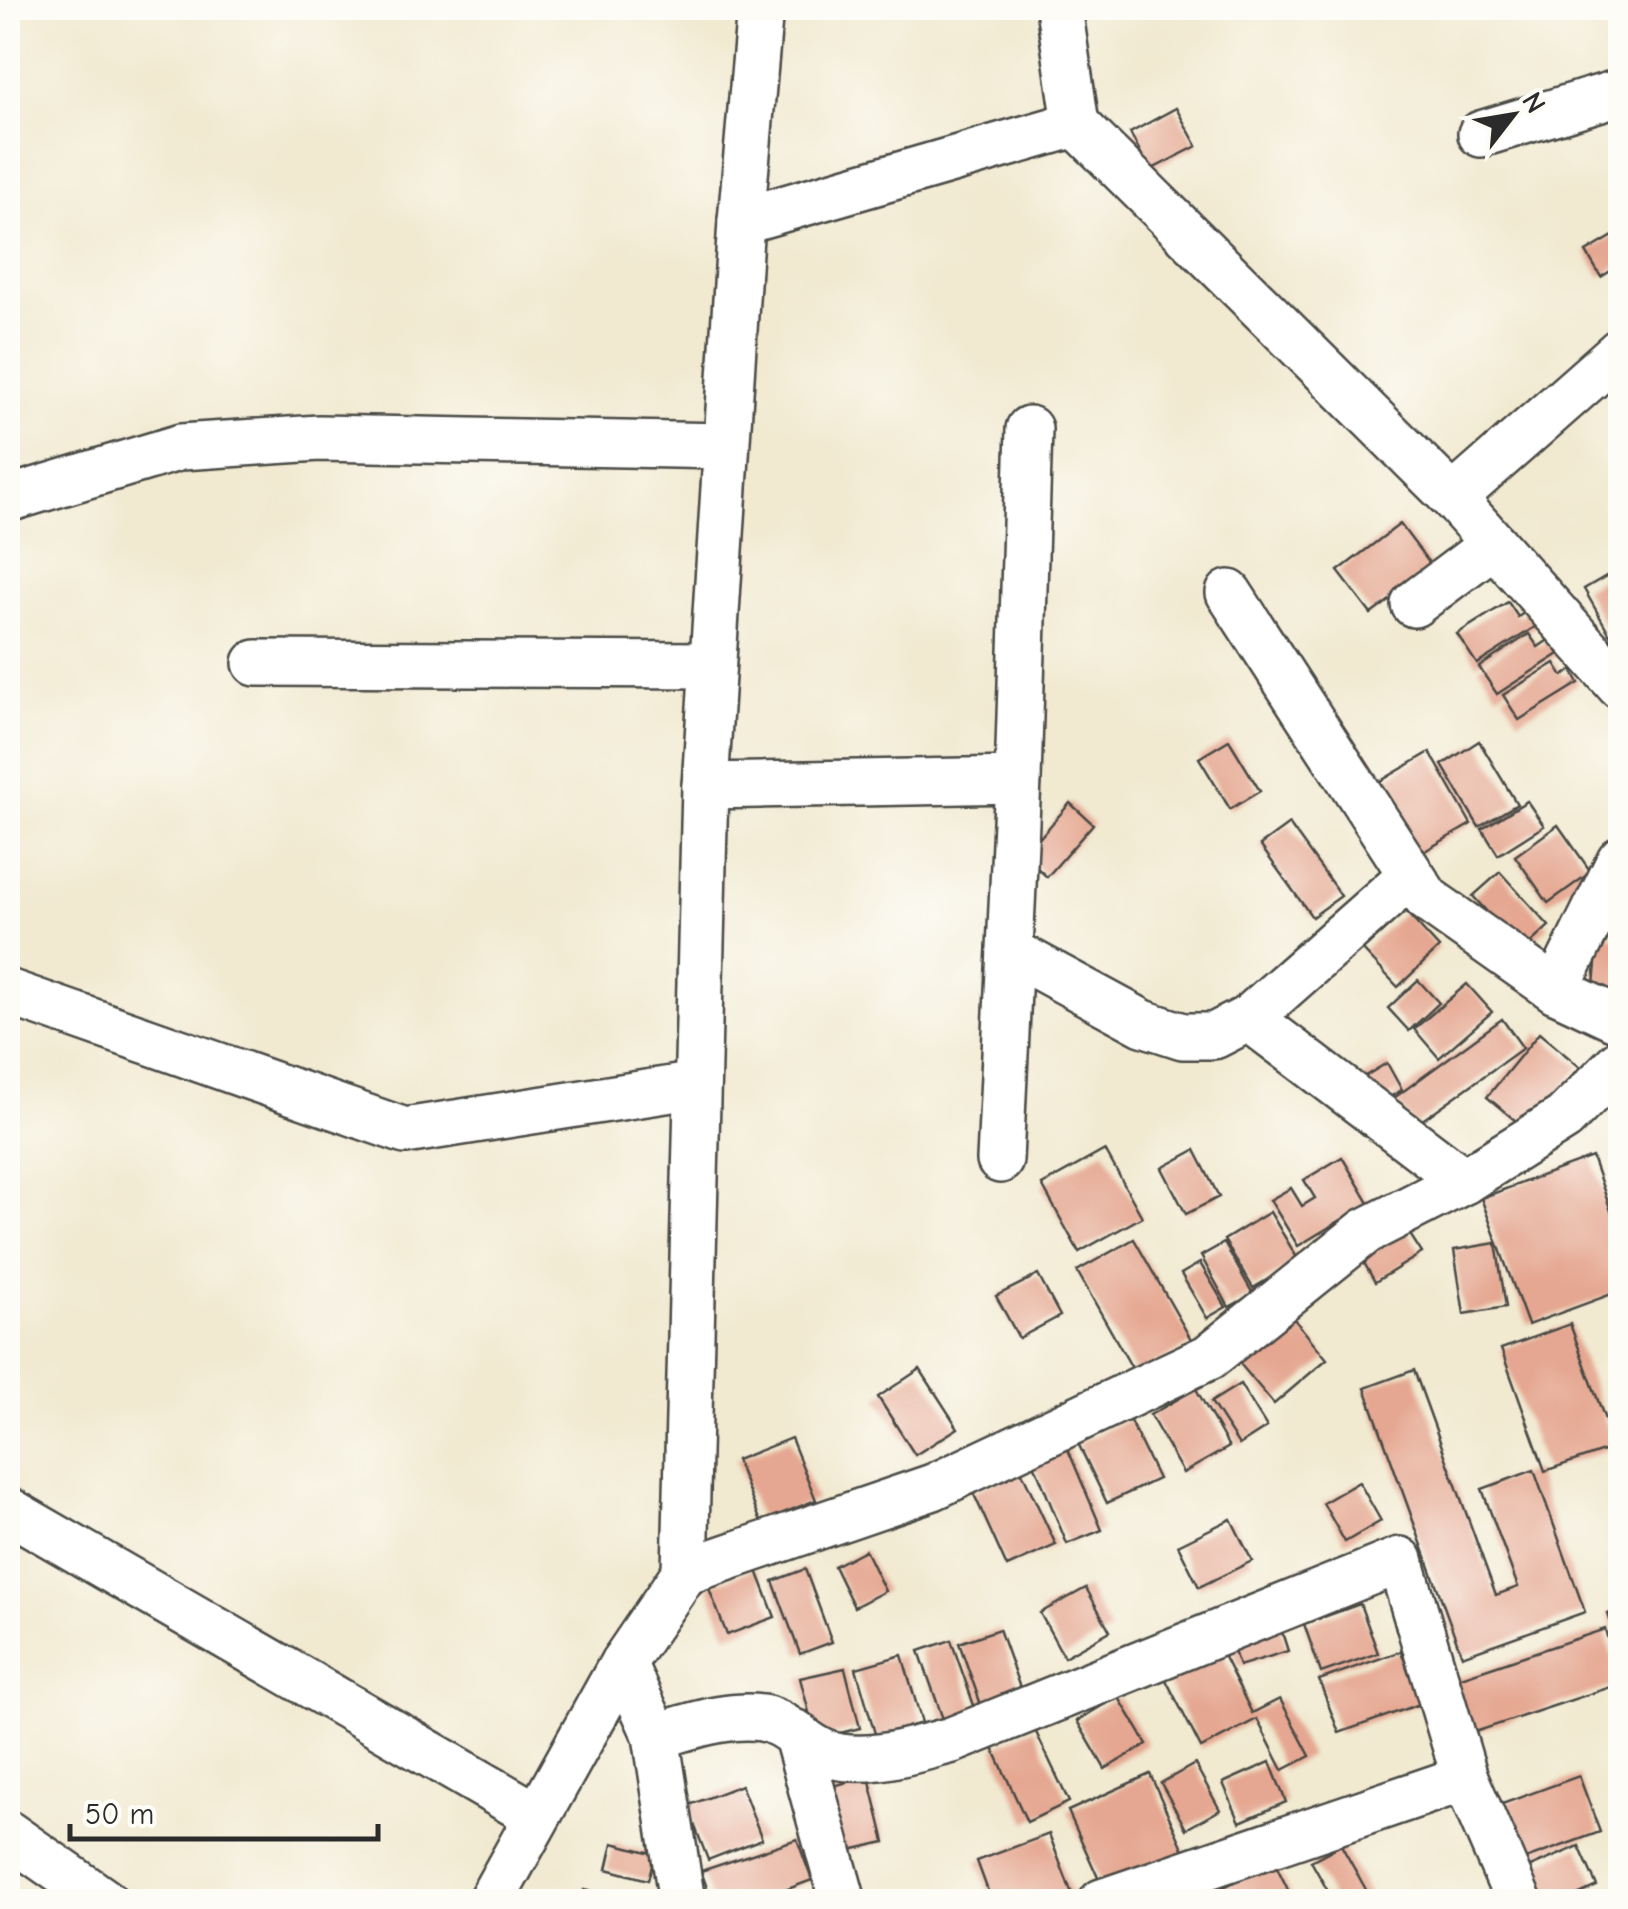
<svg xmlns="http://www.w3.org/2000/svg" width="1628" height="1909" viewBox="0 0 1628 1909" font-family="'Comic Neue',sans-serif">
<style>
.building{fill:#e5a791}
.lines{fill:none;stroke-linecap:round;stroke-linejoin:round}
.minor-casing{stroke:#494844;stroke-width:50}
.minor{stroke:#fff;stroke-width:45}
</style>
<rect width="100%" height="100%" fill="#fdfcf7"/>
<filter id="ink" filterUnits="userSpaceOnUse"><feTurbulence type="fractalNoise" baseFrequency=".01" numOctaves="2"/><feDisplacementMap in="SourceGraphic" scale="20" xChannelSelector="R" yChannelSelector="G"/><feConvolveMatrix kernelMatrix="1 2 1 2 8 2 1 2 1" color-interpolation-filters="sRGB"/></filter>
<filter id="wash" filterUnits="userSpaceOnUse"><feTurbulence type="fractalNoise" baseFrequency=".0048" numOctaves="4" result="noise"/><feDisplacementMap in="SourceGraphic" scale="40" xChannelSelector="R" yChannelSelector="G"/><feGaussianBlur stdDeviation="2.25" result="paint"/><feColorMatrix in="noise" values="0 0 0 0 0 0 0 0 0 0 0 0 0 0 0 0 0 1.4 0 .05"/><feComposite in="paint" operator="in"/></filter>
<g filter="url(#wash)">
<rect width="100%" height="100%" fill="#f1e9d0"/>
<g id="blocks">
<g class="building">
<polygon points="1176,108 1197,146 1150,170 1130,133"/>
<polygon points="1620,232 1620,265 1601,277 1586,252"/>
<polygon points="1400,524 1433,568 1371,614 1338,571"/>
<polygon points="1620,568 1620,652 1584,589"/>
<polygon points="1508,602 1518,617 1528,610 1538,625 1477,664 1457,634"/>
<polygon points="1529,634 1538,647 1550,639 1559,654 1497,694 1479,667"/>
<polygon points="1555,663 1563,676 1572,670 1579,683 1519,720 1503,695"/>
<polygon points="1229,740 1260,791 1230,809 1199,758"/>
<polygon points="1479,741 1517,804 1479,827 1442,765"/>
<polygon points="1430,752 1471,824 1416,856 1374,785"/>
<polygon points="1527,801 1544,826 1498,855 1482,829"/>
<polygon points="1070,803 1093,824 1047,877 1024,856"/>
<polygon points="1289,824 1341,896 1312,917 1260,845"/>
<polygon points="1558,825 1591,872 1548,903 1515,856"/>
<polygon points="1500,872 1549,926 1522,951 1473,896"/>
<polygon points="1405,911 1439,948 1398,987 1363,950"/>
<polygon points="1599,932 1620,939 1620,998 1594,985"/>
<polygon points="1418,980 1439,1003 1409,1031 1388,1008"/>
<polygon points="1467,984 1492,1012 1439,1058 1414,1029"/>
<polygon points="1502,1019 1523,1048 1414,1126 1394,1098"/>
<polygon points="1539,1033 1580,1067 1528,1131 1487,1097"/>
<polygon points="1387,1063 1402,1090 1372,1107 1357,1081"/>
<polygon points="1105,1150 1142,1217 1079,1252 1042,1185"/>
<polygon points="1195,1150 1219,1197 1186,1214 1162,1168"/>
<polygon points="1342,1157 1369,1203 1298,1246 1270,1200 1291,1188 1302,1206 1315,1198 1304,1180"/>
<polygon points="1592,1157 1620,1236 1620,1291 1528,1325 1481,1198"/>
<polygon points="1270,1212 1299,1261 1253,1288 1224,1240"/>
<polygon points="1404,1225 1422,1253 1375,1282 1358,1252"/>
<polygon points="1134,1239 1193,1343 1136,1375 1077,1271"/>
<polygon points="1224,1243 1253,1294 1229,1307 1201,1256"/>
<polygon points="1496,1243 1506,1307 1464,1314 1454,1250"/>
<polygon points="1200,1263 1226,1307 1207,1318 1181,1274"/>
<polygon points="1038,1275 1060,1316 1019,1338 996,1296"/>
<polygon points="1289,1313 1327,1359 1274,1404 1236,1359"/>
<polygon points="1570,1324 1615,1447 1545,1471 1501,1349"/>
<polygon points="920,1369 958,1428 915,1455 878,1397"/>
<polygon points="1414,1370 1496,1595 1518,1587 1482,1489 1534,1470 1585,1612 1462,1656 1365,1388"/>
<polygon points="1240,1384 1267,1427 1239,1445 1211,1402"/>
<polygon points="1196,1389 1229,1447 1183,1473 1150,1415"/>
<polygon points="1129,1419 1158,1479 1107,1503 1078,1443"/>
<polygon points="791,1438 816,1500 761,1522 736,1460"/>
<polygon points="1067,1447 1102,1530 1067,1544 1033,1461"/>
<polygon points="1021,1470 1056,1545 1007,1567 973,1492"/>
<polygon points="1359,1482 1381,1521 1345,1542 1323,1503"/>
<polygon points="1231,1519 1252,1561 1199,1587 1178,1545"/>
<polygon points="865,1550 885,1591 854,1607 834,1566"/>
<polygon points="756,1568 775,1617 727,1635 708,1586"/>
<polygon points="805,1569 832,1642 800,1654 773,1581"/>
<polygon points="1086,1588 1110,1631 1064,1657 1040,1613"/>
<polygon points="1360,1604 1378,1653 1321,1673 1304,1624"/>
<polygon points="1620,1609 1620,1648 1608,1614"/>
<polygon points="1280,1626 1288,1651 1239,1666 1231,1642"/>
<polygon points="999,1629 1025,1702 985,1716 959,1643"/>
<polygon points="1605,1629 1620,1684 1469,1734 1452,1680"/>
<polygon points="951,1640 977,1714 945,1725 919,1651"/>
<polygon points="1219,1647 1252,1713 1280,1699 1310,1756 1283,1770 1257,1719 1201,1748 1164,1676"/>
<polygon points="1401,1651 1420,1704 1339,1733 1319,1680"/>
<polygon points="902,1655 922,1723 876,1737 856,1668"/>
<polygon points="845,1668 860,1728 816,1739 800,1678"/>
<polygon points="1118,1696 1147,1744 1105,1769 1077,1721"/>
<polygon points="1034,1728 1069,1802 1027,1822 993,1748"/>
<polygon points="1270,1762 1286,1802 1240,1822 1223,1783"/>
<polygon points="1195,1764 1220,1810 1186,1829 1161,1783"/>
<polygon points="1150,1774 1187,1857 1105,1893 1068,1811"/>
<polygon points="1579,1776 1600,1832 1523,1860 1502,1804"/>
<polygon points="869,1777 885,1842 832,1854 816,1790"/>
<polygon points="741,1785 762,1839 708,1860 687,1806"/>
<polygon points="1049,1834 1072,1894 1052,1902 992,1902 977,1861"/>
<polygon points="797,1839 812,1880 753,1902 712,1902 701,1871"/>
<polygon points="613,1843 655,1854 648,1880 607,1869"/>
<polygon points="1341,1845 1373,1902 1334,1902 1311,1861"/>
<polygon points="1579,1846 1597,1886 1562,1902 1544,1902 1528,1868"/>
<polygon points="1274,1861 1294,1902 1225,1902 1219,1890"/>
<polygon points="584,1890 625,1900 625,1902 581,1902"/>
</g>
</g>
</g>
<g filter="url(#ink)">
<use href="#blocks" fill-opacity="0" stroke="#494844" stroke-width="2.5"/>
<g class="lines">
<defs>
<g id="minor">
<polyline points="1059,8 1076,124 1453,498 1620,686"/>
<polyline points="1481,134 1620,92"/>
<polyline points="741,221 1076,124"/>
<polyline points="1453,498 1620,351"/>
<polyline points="8,499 181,447 319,438 726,446"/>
<polyline points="1229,593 1427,899 1556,990 1620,1020"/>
<polyline points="1414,604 1494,544"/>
<polyline points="256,663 712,665"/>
<polyline points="705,786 1018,780 1029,429"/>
<polyline points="1010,951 1143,1023 1183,1036 1214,1036 1249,1018 1411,875"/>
<polyline points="1556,990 1620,860"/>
<polyline points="8,992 405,1131 697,1085"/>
<polyline points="1249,1018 1464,1181"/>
<polyline points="1000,1160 1018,780"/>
<polyline points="8,1510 537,1816"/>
<polyline points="685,1572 933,1487 1209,1357 1366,1231 1464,1181 1564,1118 1620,1062"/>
<polyline points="623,1663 656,1736 682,1902"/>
<polyline points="796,1733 843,1902"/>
<path d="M656,1736c34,-9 70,-23 106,-18 24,4 40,25 61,34 38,16 91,-2 129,-12l448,-180 65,218 54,124"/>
<polyline points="8,1834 105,1902"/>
<polyline points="490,1902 623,1663 685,1572 705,786 741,221 760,8"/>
<polyline points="1102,1902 1465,1778"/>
</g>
</defs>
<use href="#minor" class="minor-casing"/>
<use href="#minor" class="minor"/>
</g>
</g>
<rect width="1628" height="1909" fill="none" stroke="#fdfcf7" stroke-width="40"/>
<g transform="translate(1513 115) rotate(59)" stroke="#fdfcf7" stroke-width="8" paint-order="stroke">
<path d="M0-8L18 38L0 25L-18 38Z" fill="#2b2b2b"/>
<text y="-15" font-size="28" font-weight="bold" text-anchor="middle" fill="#2b2b2b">N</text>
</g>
<path d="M70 1824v15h308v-15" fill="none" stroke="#2b2b2b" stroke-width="5"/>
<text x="85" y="1824" font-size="30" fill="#2b2b2b" stroke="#fdfcf7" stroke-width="8" paint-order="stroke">50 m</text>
</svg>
